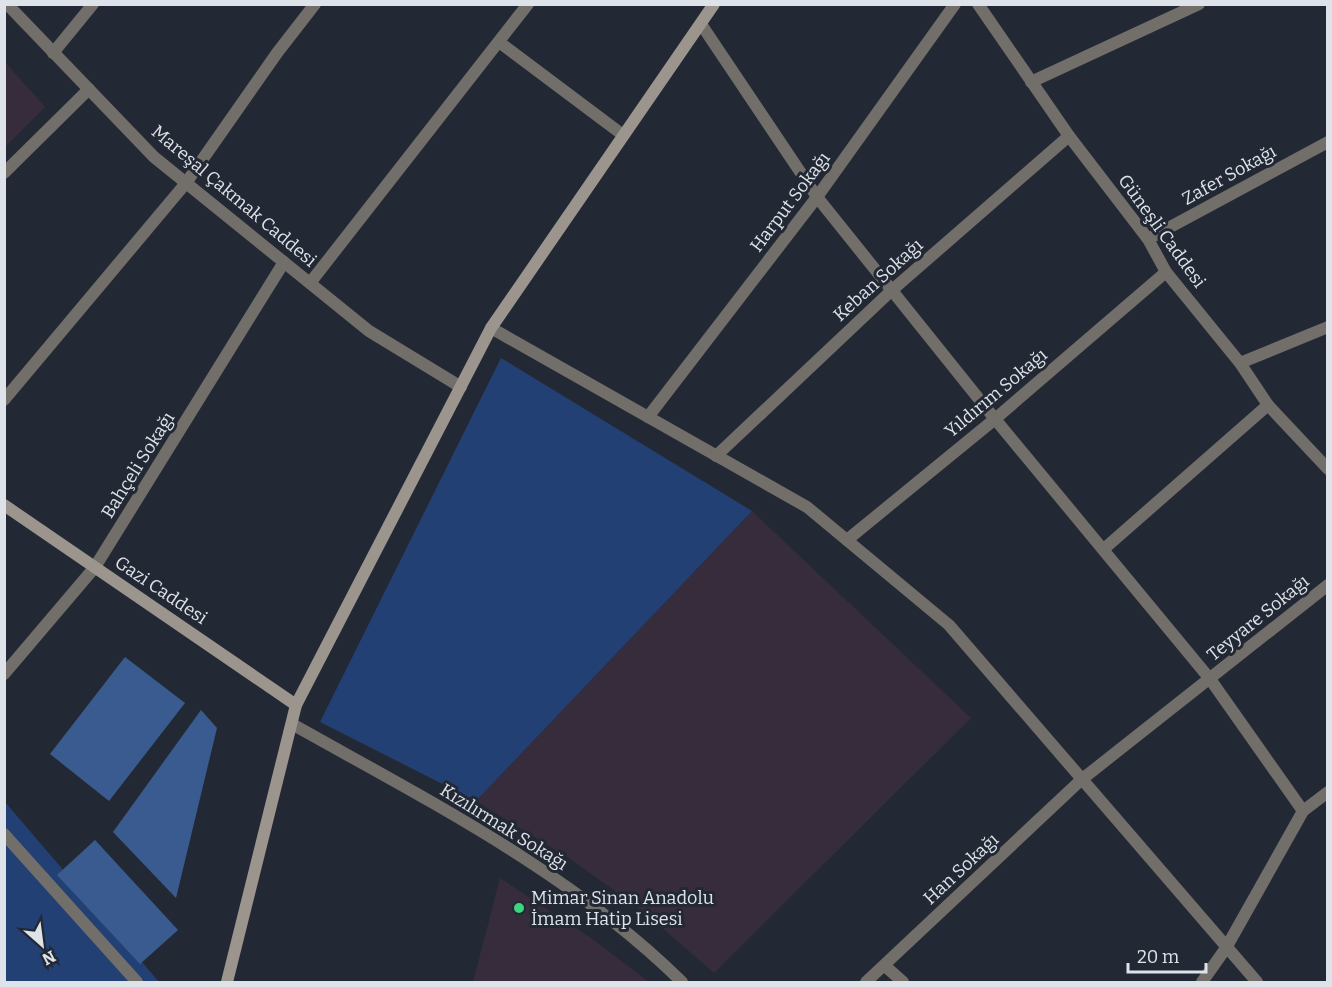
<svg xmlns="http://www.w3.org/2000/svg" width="1332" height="987" viewBox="0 0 1332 987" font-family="Bitter,serif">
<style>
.education{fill:#362c3b}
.green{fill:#224073}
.building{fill:#3a5b90}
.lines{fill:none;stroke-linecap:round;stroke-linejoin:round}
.street{stroke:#726e69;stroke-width:12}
.secondary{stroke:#9b958d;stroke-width:12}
.poi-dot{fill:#3ad77f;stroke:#232934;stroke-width:2}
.labels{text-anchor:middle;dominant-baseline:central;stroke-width:6;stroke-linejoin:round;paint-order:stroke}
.street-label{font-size:18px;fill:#dee3ea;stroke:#232934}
.poi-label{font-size:18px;fill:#dee3ea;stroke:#232934;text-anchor:start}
</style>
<rect width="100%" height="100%" fill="#232934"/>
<g class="education">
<polygon points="5,62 45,107 5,147 4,147"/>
<polygon points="752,511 971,718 714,973 645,913 573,861 476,801"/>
<polygon points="500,878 591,938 649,982 473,982"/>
</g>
<g class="green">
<polygon points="501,358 752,511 476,801 320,722"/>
<polygon points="5,802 159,982 5,982"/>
</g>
<g class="building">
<polygon points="125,657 185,703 109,801 50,754"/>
<polygon points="201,710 217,728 176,898 113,832"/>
<polygon points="95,840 178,930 140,964 57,875"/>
</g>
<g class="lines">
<g class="street">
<polyline points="7,4 154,157 369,331 461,387"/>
<polyline points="978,4 1069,136 1148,239 1166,272 1240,363 1268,405 1328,469"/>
<polyline points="701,24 817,197 995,419 1210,679 1303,811"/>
<polyline points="499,42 623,135"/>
<polyline points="53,53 93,4"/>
<polyline points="1031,82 1199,4"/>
<polyline points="4,173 89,89"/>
<polyline points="1148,239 1328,142"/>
<polyline points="310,283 528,4"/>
<polyline points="491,328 807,507 949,625 1257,982"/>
<polyline points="1240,363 1328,327"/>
<polyline points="4,400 186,183 277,53 315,4"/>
<polyline points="648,417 817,197 955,4"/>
<polyline points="716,456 891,291 1069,136"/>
<polyline points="847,540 995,419 1166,272"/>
<polyline points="1105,548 1268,405"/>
<polyline points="4,674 95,567 284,262"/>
<path d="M292,724c135,76 280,149 390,258"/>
<polyline points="4,834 137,982"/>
<polyline points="885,966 903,982"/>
<polyline points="866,982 1081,780 1328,585"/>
<polyline points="1202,982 1226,948 1303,811 1328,792"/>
</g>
<g class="secondary">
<polyline points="4,505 296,705"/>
<polyline points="227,982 296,705 491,328 714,4"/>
</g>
</g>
<circle class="poi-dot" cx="519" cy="908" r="6"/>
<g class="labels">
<g class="street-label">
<text transform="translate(1229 175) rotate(-29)">Zafer Sokağı</text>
<text transform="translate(234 196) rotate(40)">Mareşal Çakmak Caddesi</text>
<text transform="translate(790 202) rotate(-53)">Harput Sokağı</text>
<text transform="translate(1162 231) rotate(54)">Güneşli Caddesi</text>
<text transform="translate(878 280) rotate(-42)">Keban Sokağı</text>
<text transform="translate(996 393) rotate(-40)">Yıldırım Sokağı</text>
<text transform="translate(138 465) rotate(-58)">Bahçeli Sokağı</text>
<text transform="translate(161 590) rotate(34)">Gazi Caddesi</text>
<text transform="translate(1258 618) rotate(-39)">Teyyare Sokağı</text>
<text transform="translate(504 827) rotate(32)">Kızılırmak Sokağı</text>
<text transform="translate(961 869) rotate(-43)">Han Sokağı</text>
</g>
<g class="poi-label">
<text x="531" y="898">Mimar Sinan Anadolu<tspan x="531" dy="21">İmam Hatip Lisesi</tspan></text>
</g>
</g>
<rect width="1332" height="987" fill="none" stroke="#dee3ea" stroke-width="12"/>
<g transform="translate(42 945) rotate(152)" stroke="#232934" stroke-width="4.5" paint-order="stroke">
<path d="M0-4.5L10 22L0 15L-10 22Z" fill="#dee3ea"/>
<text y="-9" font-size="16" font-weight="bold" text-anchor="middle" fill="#dee3ea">N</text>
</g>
<path d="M1128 963v9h78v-9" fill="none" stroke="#dee3ea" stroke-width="3"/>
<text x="1137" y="963" font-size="18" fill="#dee3ea" stroke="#232934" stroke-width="4.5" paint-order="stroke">20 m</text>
</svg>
